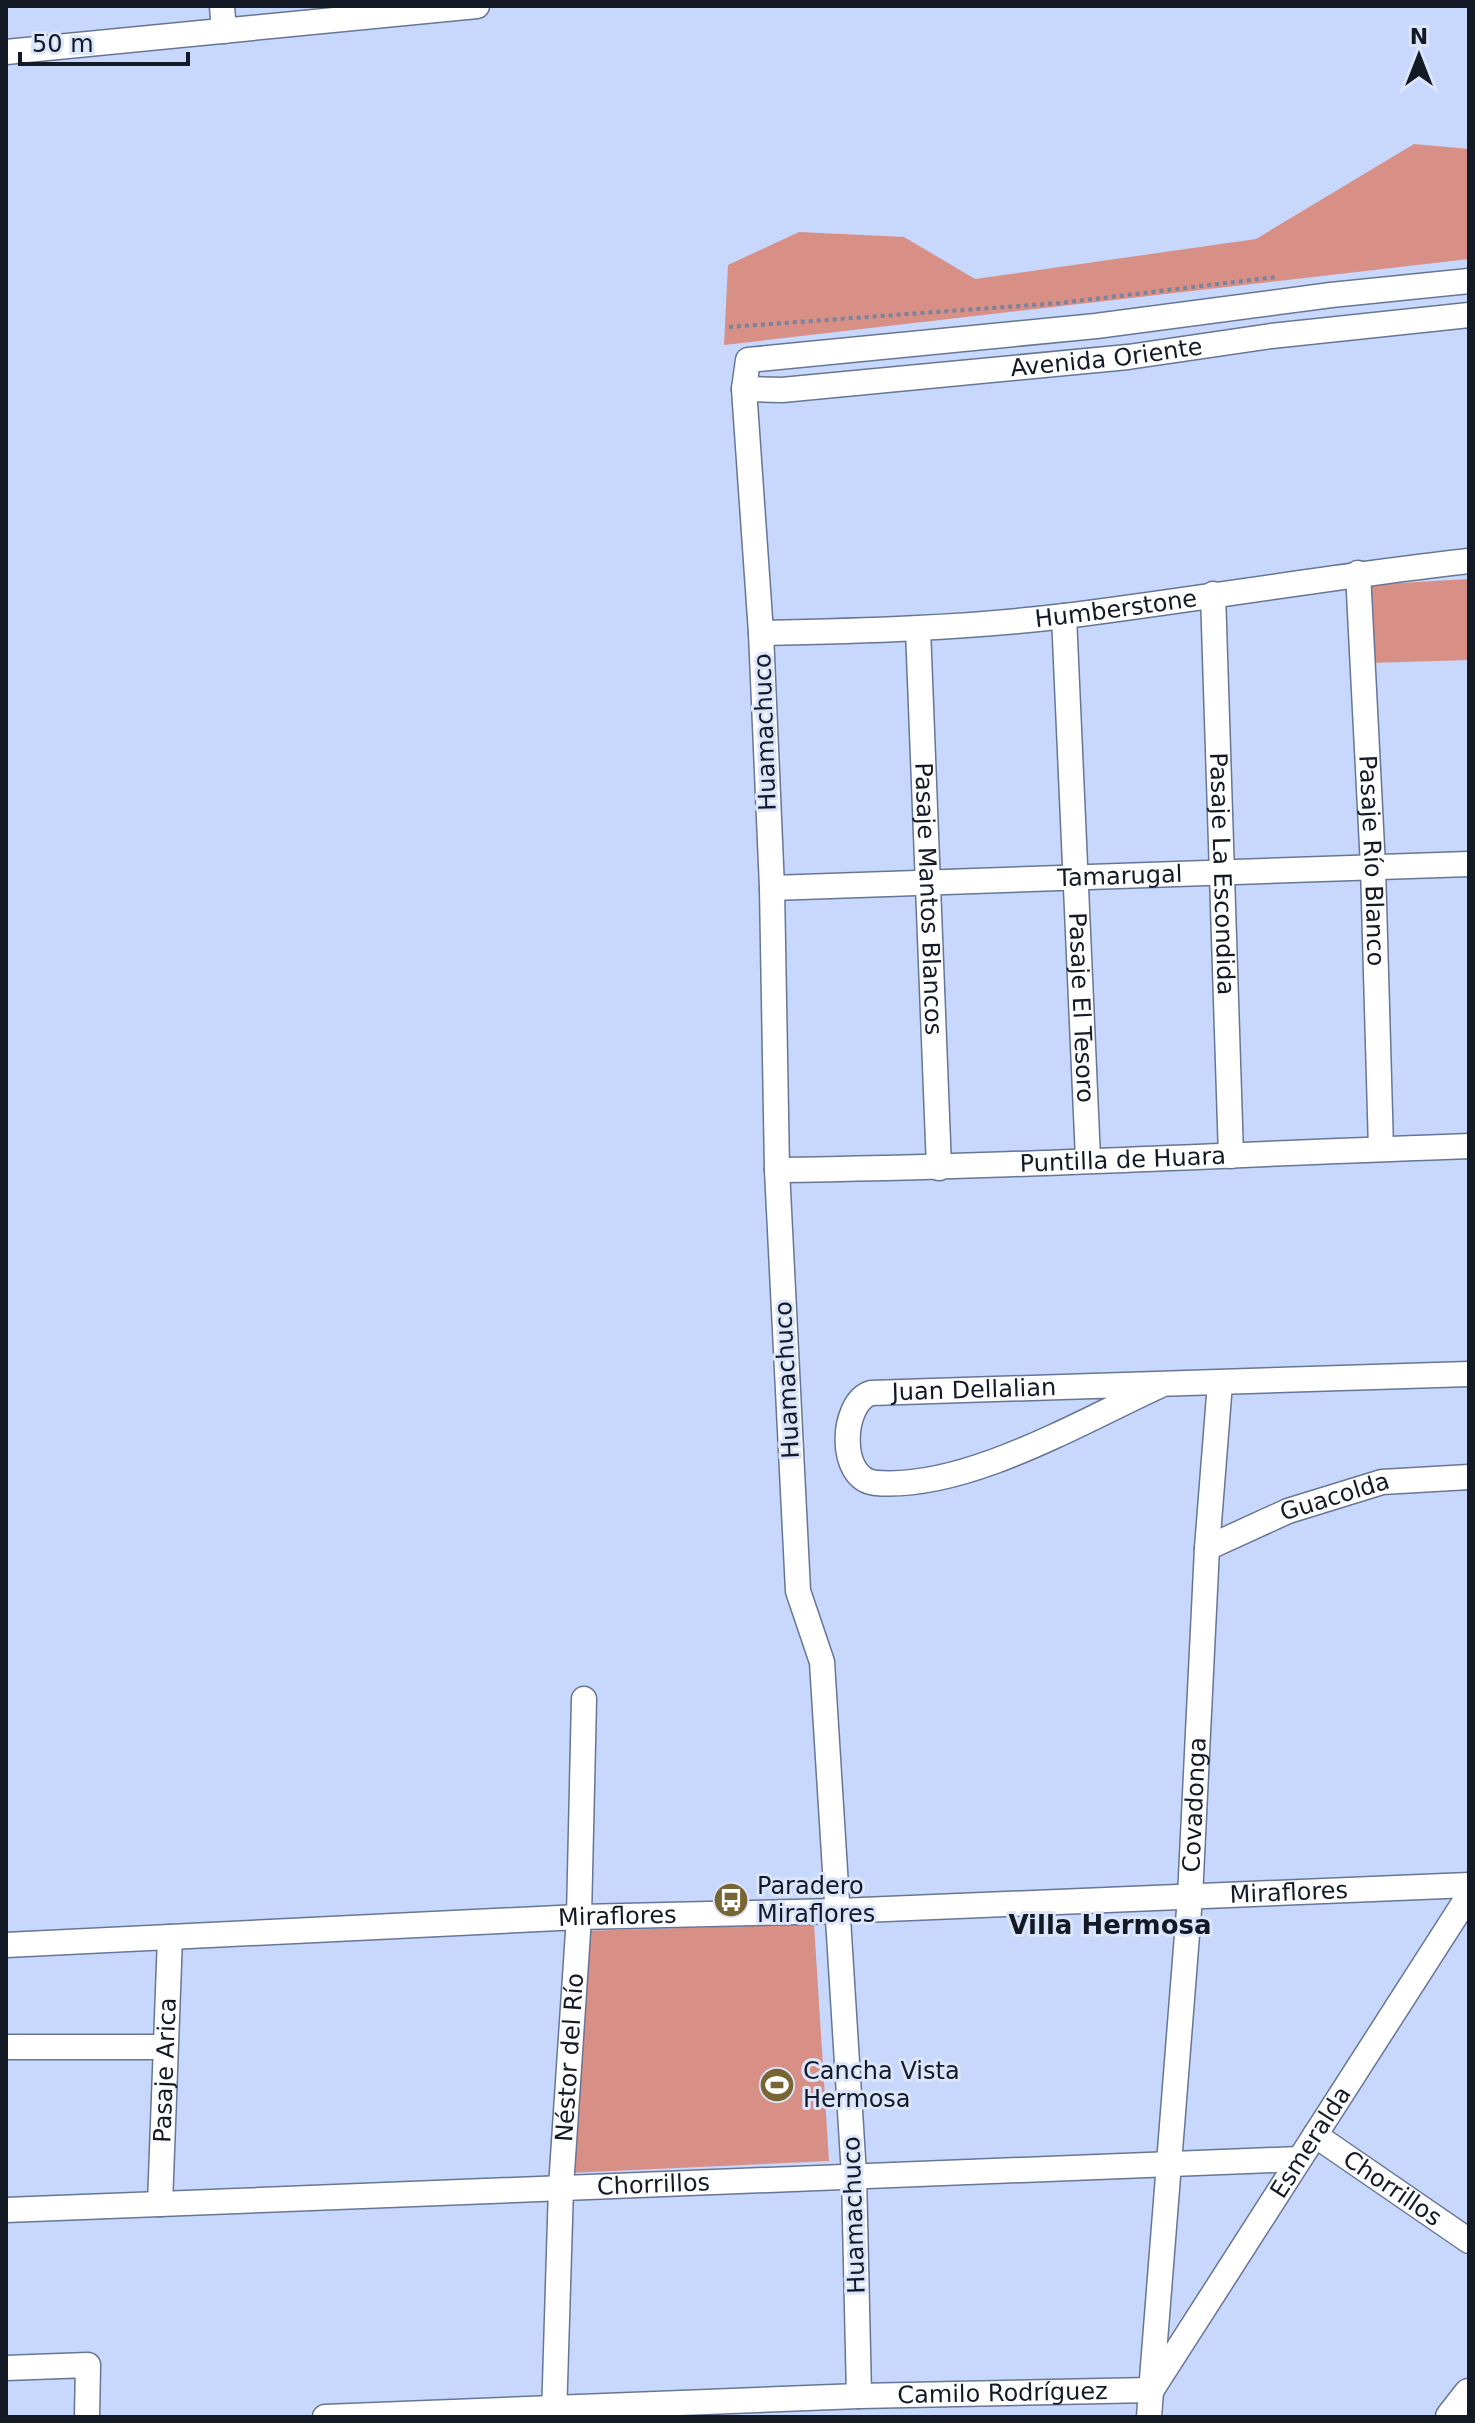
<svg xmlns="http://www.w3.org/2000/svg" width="1475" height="2423" viewBox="0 0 1475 2423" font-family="'DejaVu Sans',sans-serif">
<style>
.green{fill:#d88f85}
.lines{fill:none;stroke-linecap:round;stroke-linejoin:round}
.minor-casing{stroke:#677596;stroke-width:27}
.major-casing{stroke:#677596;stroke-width:33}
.path{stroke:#78839d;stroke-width:4;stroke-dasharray:4 4;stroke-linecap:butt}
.minor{stroke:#fff;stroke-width:24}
.major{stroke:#fff;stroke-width:30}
.labels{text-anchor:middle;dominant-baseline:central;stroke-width:6;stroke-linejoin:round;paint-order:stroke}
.street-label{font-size:24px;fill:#141926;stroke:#dbe5fb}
.poi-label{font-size:24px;fill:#141926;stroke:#dbe5fb;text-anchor:start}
.neighbourhood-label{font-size:26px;font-weight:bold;fill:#141926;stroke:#dbe5fb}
</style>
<rect width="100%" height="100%" fill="#c8d7fc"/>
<g class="green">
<polygon points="1414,144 1469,149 1469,259 724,345 728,265 799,232 904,237 975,279 1256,239"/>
<polygon points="1469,579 1469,660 1370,663 1365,585"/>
<polygon points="814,1924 829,2161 568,2173 584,1931"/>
</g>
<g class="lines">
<defs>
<g id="minor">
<polyline points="222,6 224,31"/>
<polyline points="6,52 477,6"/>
<path id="s1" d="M744,389l38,1 346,-33 143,-21 198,-21"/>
<path id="s2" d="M1358,573l15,294 8,282"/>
<path id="s3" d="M1213,594l18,562"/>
<path id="s4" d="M1064,616l24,543"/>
<path id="s5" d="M918,629l21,539"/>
<path id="s6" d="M761,633c102,-2 203,-5 304,-17 135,-17 269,-40 404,-55"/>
<path id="s7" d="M772,888l697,-24"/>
<path id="s8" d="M777,1170c231,-3 461,-16 692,-24"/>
<path id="s9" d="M1161,1385c-81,37 -195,105 -285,98 -39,-3 -35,-81 -5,-90l598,-19"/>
<path id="s10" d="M1207,1548l81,-37 94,-29 87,-5"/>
<path id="s11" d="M6,1945l573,-28 259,-6 631,-26"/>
<polyline points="6,2047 164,2047"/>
<path id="s12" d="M1315,2135l154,106"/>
<path id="s13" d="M160,2204l10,-267"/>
<path id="s14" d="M6,2210l1293,-51"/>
<polyline points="6,2368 88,2365 87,2417"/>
<path id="s15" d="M1153,2388l316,-493"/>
<polyline points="859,2396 854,2175 822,1662 798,1591 777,1170 772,888 761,633 744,389 748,360 1096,326 1331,295 1469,281"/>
<path id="s16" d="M325,2417l534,-21 292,-6"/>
<path id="s17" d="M554,2417l7,-230 18,-270 5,-218"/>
<path id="s18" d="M1149,2417l41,-520 17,-349 13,-165"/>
</g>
<polyline id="major" points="1451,2417 1469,2394"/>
</defs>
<use href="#minor" class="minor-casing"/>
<use href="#major" class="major-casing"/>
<polyline class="path" points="729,327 1060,303 1276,277"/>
<use href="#minor" class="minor"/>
<use href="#major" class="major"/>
</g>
<defs>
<symbol id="bus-disc" viewBox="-11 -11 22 22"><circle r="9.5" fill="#796433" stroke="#dbe5fb"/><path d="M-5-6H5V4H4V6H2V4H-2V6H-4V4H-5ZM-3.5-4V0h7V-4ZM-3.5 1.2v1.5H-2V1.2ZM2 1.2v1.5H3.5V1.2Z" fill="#fff"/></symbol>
<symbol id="stadium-disc" viewBox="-11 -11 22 22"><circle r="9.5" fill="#796433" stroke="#dbe5fb"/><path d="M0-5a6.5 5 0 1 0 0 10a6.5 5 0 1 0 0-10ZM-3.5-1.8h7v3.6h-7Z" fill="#fff"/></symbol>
</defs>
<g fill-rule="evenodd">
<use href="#bus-disc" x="711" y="1880" width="40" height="40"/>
<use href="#stadium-disc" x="757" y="2065" width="40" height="40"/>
</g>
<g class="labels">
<g class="street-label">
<text stroke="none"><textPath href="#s1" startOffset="364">Avenida Oriente</textPath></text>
<text stroke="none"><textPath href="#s6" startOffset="356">Humberstone</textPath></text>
<text transform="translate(765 732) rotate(-92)">Huamachuco</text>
<text stroke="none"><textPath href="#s2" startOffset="288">Pasaje Río Blanco</textPath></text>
<text stroke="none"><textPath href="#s3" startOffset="280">Pasaje La Escondida</textPath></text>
<text stroke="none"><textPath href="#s7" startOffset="348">Tamarugal</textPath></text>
<text stroke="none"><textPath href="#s5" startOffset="270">Pasaje Mantos Blancos</textPath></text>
<text stroke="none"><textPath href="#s4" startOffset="392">Pasaje El Tesoro</textPath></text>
<text stroke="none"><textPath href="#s8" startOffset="346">Puntilla de Huara</textPath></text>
<text transform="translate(787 1380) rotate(-93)">Huamachuco</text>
<text stroke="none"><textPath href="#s9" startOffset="520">Juan Dellalian</textPath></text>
<text stroke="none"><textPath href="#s10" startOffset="138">Guacolda</textPath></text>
<text stroke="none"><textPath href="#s18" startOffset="614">Covadonga</textPath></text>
<text stroke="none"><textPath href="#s11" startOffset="1284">Miraflores</textPath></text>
<text stroke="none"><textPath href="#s11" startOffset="612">Miraflores</textPath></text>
<text stroke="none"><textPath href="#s17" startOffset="360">Néstor del Río</textPath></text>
<text stroke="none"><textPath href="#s13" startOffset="134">Pasaje Arica</textPath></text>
<text stroke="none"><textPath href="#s15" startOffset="292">Esmeralda</textPath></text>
<text stroke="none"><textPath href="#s14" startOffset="648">Chorrillos</textPath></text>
<text stroke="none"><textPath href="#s12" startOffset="94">Chorrillos</textPath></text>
<text transform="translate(854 2215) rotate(-92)">Huamachuco</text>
<text stroke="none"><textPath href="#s16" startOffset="678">Camilo Rodríguez</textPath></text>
</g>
<g class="poi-label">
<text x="757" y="1886">Paradero<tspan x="757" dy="28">Miraflores</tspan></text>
<text x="803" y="2071">Cancha Vista<tspan x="803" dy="28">Hermosa</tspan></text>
</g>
<g class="neighbourhood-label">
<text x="1110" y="1925">Villa Hermosa</text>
</g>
</g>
<rect width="1475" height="2423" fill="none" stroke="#141926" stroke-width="16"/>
<g transform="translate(1419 56)" stroke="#dbe5fb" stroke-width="6" paint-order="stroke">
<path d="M0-6L14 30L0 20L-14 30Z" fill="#141926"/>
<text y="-12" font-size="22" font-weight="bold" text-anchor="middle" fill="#141926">N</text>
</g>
<path d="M20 52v12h168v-12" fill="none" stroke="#141926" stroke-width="4"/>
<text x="32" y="52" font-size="24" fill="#141926" stroke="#dbe5fb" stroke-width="6" paint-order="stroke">50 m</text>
</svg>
